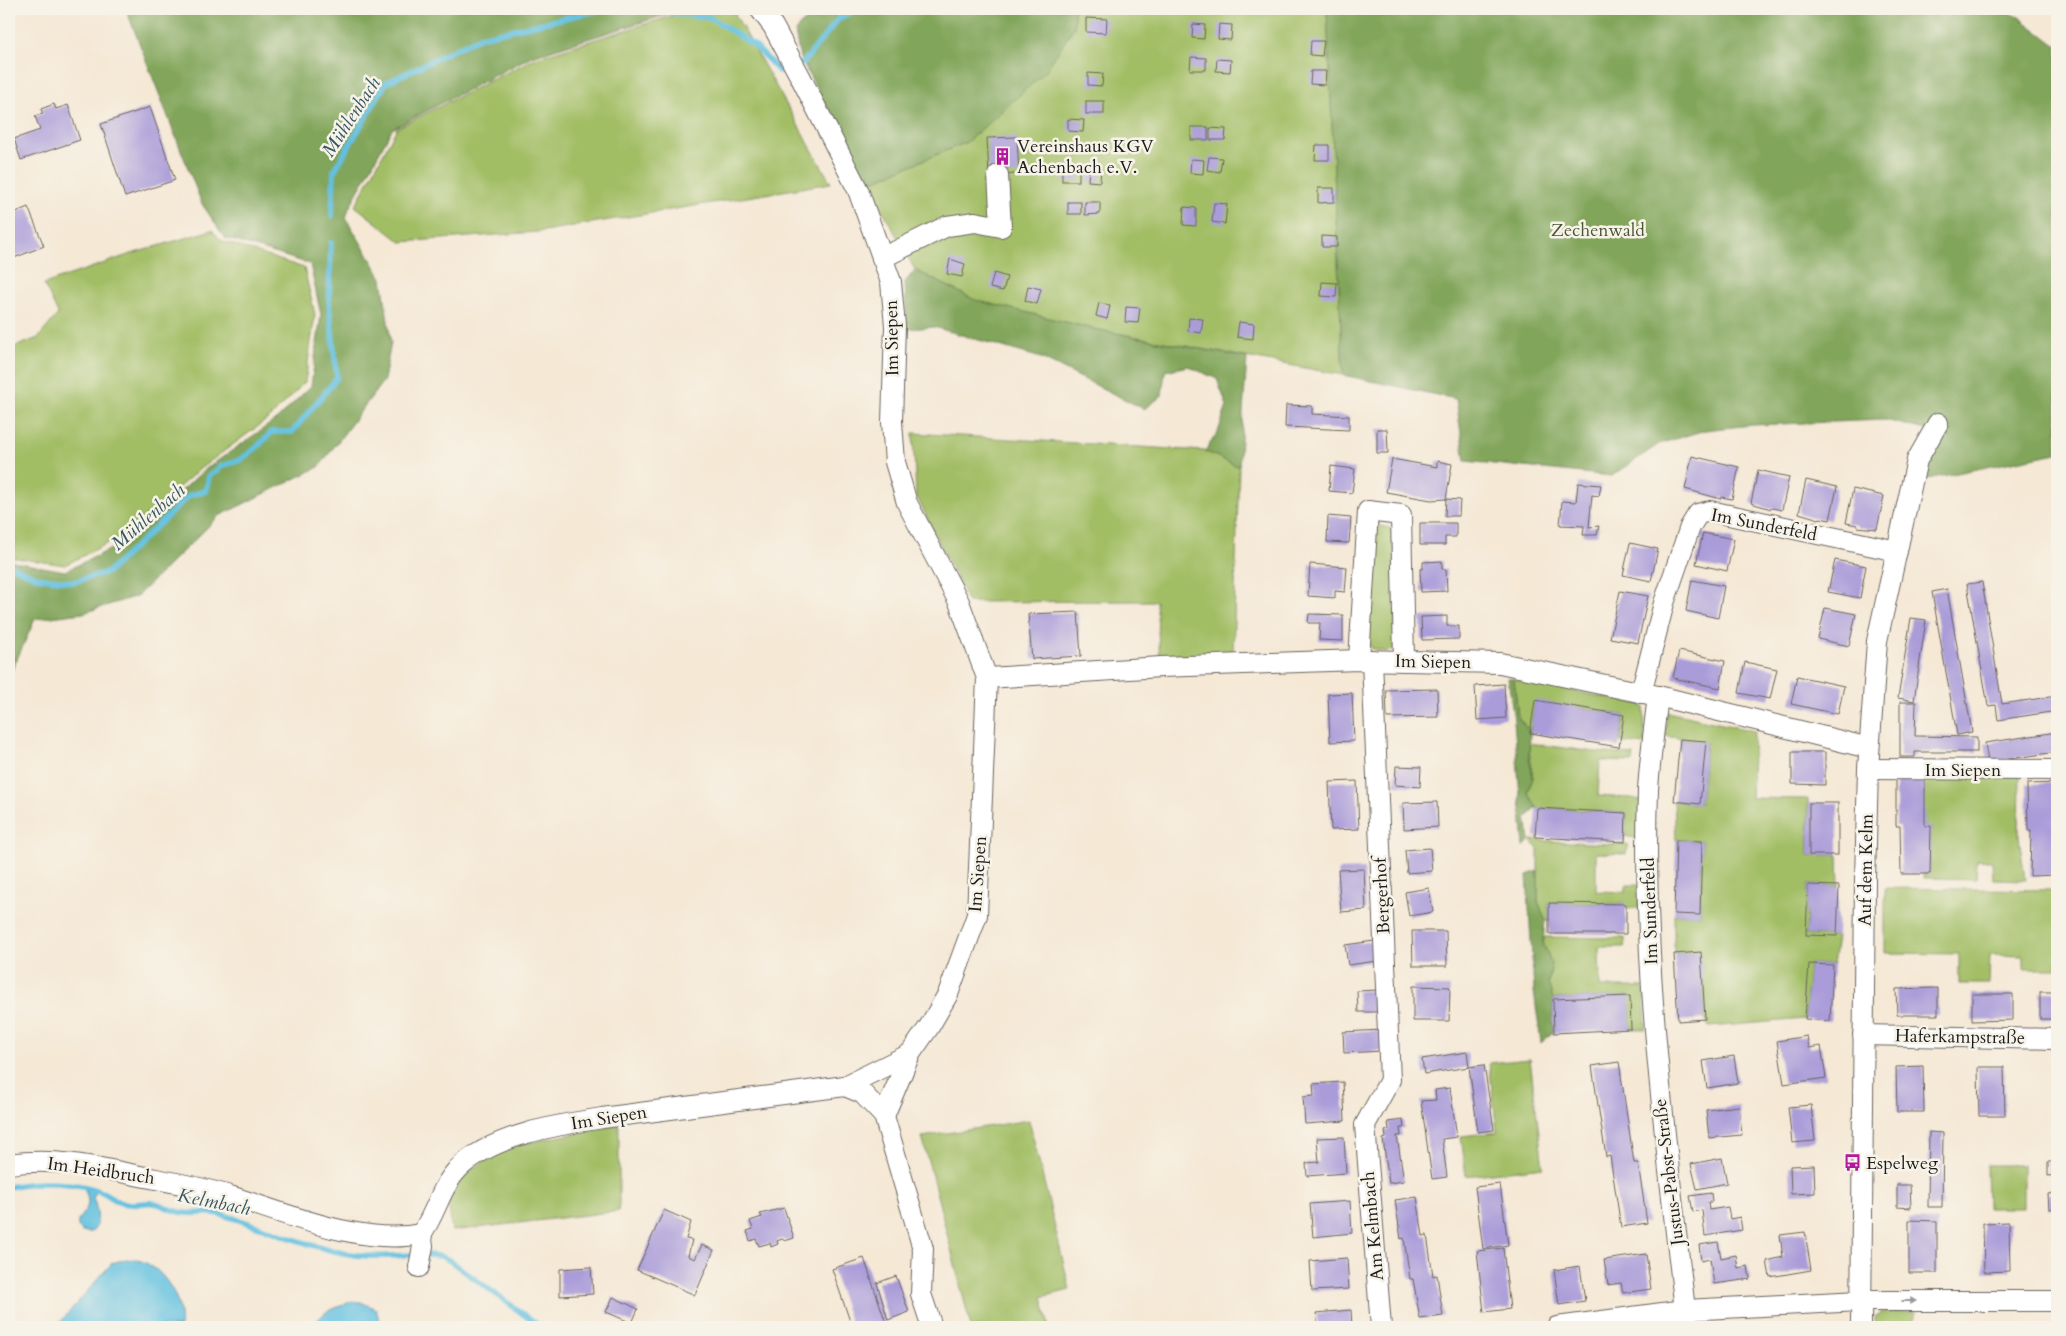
<svg xmlns="http://www.w3.org/2000/svg" width="2066" height="1336" viewBox="0 0 2066 1336" font-family="Cardo,serif">
<style>
.green{fill:#a2be65;stroke:#5f6d40}
.forest{fill:#81a55a;stroke:#4e603b}
.water{fill:#62c1e1;stroke:#3f6e7e}
.lines{fill:none;stroke-linecap:round;stroke-linejoin:round}
.stream{stroke:#62c1e1;stroke-width:5.5}
.building{fill:#aa9cd9}
.minor-casing{stroke:#68635d;stroke-width:22}
.minor{stroke:#fff;stroke-width:20}
.oneway{fill:#999}
.labels{text-anchor:middle;dominant-baseline:central;stroke-width:5;stroke-linejoin:round;paint-order:stroke}
.poi-label{font-size:18px;fill:#1c1c1c;stroke:#f7f3e8;text-anchor:start}
.park-label{font-size:18px;fill:#4b5536;stroke:#f7f3e8}
.street-label{font-size:18px;fill:#1c1c1c;stroke:#f7f3e8}
.water-label{font-size:19px;font-style:italic;fill:#345661;stroke:#f7f3e8}
</style>
<rect width="100%" height="100%" fill="#f7f3e8"/>
<filter id="ink" filterUnits="userSpaceOnUse"><feTurbulence type="fractalNoise" baseFrequency=".02" numOctaves="2"/><feDisplacementMap in="SourceGraphic" scale="10" xChannelSelector="R" yChannelSelector="G"/><feConvolveMatrix kernelMatrix="1 2 1 2 8 2 1 2 1" color-interpolation-filters="sRGB"/></filter>
<filter id="wash" filterUnits="userSpaceOnUse"><feTurbulence type="fractalNoise" baseFrequency=".0096" numOctaves="4" result="noise"/><feDisplacementMap in="SourceGraphic" scale="20" xChannelSelector="R" yChannelSelector="G"/><feGaussianBlur stdDeviation="1.12" result="paint"/><feColorMatrix in="noise" values="0 0 0 0 0 0 0 0 0 0 0 0 0 0 0 0 0 1.4 0 .05"/><feComposite in="paint" operator="in"/></filter>
<g filter="url(#wash)">
<rect width="100%" height="100%" fill="#f5e8d5"/>
<g class="green">
<polygon points="694,9 732,9 831,183 538,232 401,242 355,206 397,128 535,58"/>
<polygon points="1074,9 1327,9 1343,375 1094,329 974,300 915,270 868,183 967,142 1074,27"/>
<polygon points="212,230 222,241 304,268 315,315 305,382 272,416 201,468 122,536 65,565 9,557 9,349 38,338 58,314 44,284 128,255"/>
<polygon points="913,433 1205,451 1239,467 1233,652 1160,660 1156,601 968,602 916,495"/>
<polygon points="1381,526 1390,528 1394,534 1395,648 1388,652 1372,649 1368,642 1375,532"/>
<polygon points="1514,679 1638,704 1644,707 1645,745 1620,742 1624,715 1535,701 1530,733 1518,717"/>
<polygon points="1667,712 1754,731 1751,798 1808,799 1809,855 1838,855 1839,886 1808,885 1806,935 1837,936 1833,965 1809,964 1805,1019 1709,1027 1705,1019 1701,953 1674,954 1674,914 1700,915 1702,841 1676,840 1674,801 1700,804 1706,742 1665,736"/>
<polygon points="1528,743 1595,752 1634,755 1633,762 1600,761 1598,796 1632,798 1643,801 1640,839 1625,836 1626,813 1537,808 1528,792 1533,777"/>
<polygon points="1917,772 2020,773 2019,836 2025,880 1993,879 1992,861 1977,860 1976,879 1923,878 1923,875 1930,874 1931,827 1925,826"/>
<polygon points="1530,840 1629,845 1626,854 1596,853 1596,891 1626,892 1626,885 1638,885 1639,908 1625,909 1625,904 1549,903 1549,920 1545,920 1538,901 1538,849"/>
<polygon points="1885,888 2057,890 2057,969 2024,969 2024,956 1990,955 1989,984 1959,984 1959,954 1885,953"/>
<polygon points="1545,937 1625,938 1625,947 1599,947 1600,987 1644,987 1646,1029 1631,1029 1629,996 1553,999 1548,983 1552,964 1543,943"/>
<polygon points="1530,1059 1543,1167 1466,1176 1461,1136 1497,1132 1489,1063"/>
<polygon points="1029,1120 1070,1290 1042,1297 1049,1327 971,1327 922,1137"/>
<polygon points="619,1125 619,1211 452,1231 448,1201 465,1173 510,1146"/>
<polygon points="1986,1165 2023,1165 2023,1208 1987,1208"/>
<polygon points="1882,1312 1917,1312 1913,1327 1905,1327 1900,1324 1898,1327 1876,1327 1875,1317"/>
</g>
<g class="forest">
<polygon points="126,9 685,9 532,56 392,129 349,208 346,218 382,278 391,343 384,380 319,467 219,516 137,596 83,613 35,619 9,677 9,561 65,571 126,542 203,471 277,419 311,386 321,315 310,264 225,238 202,204"/>
<polygon points="825,9 1074,9 1074,27 1045,72 967,142 868,183 800,58 795,32 801,24"/>
<polygon points="1327,9 2001,9 2019,17 2057,46 2057,453 1922,480 1942,434 1885,420 1752,425 1705,430 1659,444 1612,476 1465,461 1456,399 1343,375"/>
<polygon points="915,270 975,300 1094,329 1247,358 1239,467 1205,451 1218,432 1227,406 1217,379 1188,366 1165,371 1162,396 1144,409 1041,358 934,327 907,329 905,282"/>
<polygon points="1508,678 1514,679 1518,717 1530,733 1529,757 1533,777 1528,792 1537,808 1526,818 1530,840 1524,847 1514,720"/>
<polygon points="1538,871 1538,901 1545,920 1543,943 1552,964 1548,983 1553,999 1553,1032 1541,1043 1534,991 1527,875"/>
</g>
<g class="water">
<path d="M84,1187l13,3 -4,8c4,10 8,26 -1,34h-10c-10,-11 0,-15 5,-25 3,-6 -1,-14 -3,-20z"/>
<path d="M126,1259c5,1 11,0 15,2 24,8 43,41 39,66h-124l56,-64z"/>
<polygon points="350,1302 361,1302 376,1309 381,1327 310,1327 326,1312"/>
</g>
<g class="lines">
<g class="stream">
<polyline points="644,9 711,18 755,46 779,71 803,63 839,18 858,9"/>
<polyline points="332,216 334,171 386,83 480,37 605,9"/>
<polyline points="9,567 11,566 36,577 73,582 108,572 190,495 206,491 209,476 222,466 240,460 256,448 272,432 292,432 337,378 329,302 331,243"/>
<path d="M9,1187c26,-6 68,-6 93,5 7,3 13,9 20,11 10,3 20,-1 31,0 11,1 20,10 32,10 12,1 22,-2 34,1 47,12 101,40 149,42 15,1 31,-1 46,-1"/>
<polyline points="427,1255 440,1256 449,1260 541,1327"/>
</g>
</g>
<g id="blocks">
<g class="building">
<polygon points="1086,18 1107,19 1106,33 1086,32"/>
<polygon points="1193,24 1205,25 1204,39 1192,38"/>
<polygon points="1219,24 1232,25 1231,40 1218,39"/>
<polygon points="1311,41 1324,41 1322,56 1310,55"/>
<polygon points="1191,57 1206,58 1206,70 1190,70"/>
<polygon points="1217,59 1231,60 1230,72 1216,71"/>
<polygon points="1311,71 1326,71 1325,85 1310,84"/>
<polygon points="1088,73 1103,74 1102,86 1088,85"/>
<rect x="1086" y="101" width="18" height="13"/>
<polygon points="54,104 56,109 68,105 80,140 21,160 14,139 40,130 35,116 43,114 41,109"/>
<polygon points="150,107 175,180 125,197 101,124"/>
<polygon points="1068,119 1084,120 1083,132 1068,131"/>
<rect x="1191" y="127" width="17" height="13"/>
<polygon points="1210,128 1226,129 1225,140 1210,140"/>
<polygon points="1017,137 1019,174 989,175 987,138"/>
<polygon points="1316,145 1329,145 1329,160 1315,160"/>
<polygon points="1209,157 1222,158 1220,172 1207,170"/>
<polygon points="1191,159 1204,160 1203,174 1190,173"/>
<rect x="1062" y="165" width="17" height="16"/>
<polygon points="1089,168 1101,168 1100,182 1088,181"/>
<polygon points="1318,188 1334,188 1334,202 1318,203"/>
<rect x="1068" y="202" width="13" height="12"/>
<polygon points="1085,202 1100,202 1100,214 1085,215"/>
<polygon points="1214,203 1227,204 1225,224 1212,222"/>
<polygon points="28,207 44,246 9,260 9,215"/>
<polygon points="1184,207 1196,208 1196,226 1183,225"/>
<polygon points="1322,236 1337,237 1337,247 1322,247"/>
<polygon points="950,259 965,264 962,277 947,274"/>
<polygon points="994,273 1007,277 1003,291 990,288"/>
<polygon points="1322,282 1337,283 1336,297 1321,296"/>
<polygon points="1028,286 1041,289 1037,304 1025,301"/>
<polygon points="1099,303 1110,306 1107,319 1096,316"/>
<polygon points="1126,307 1140,308 1138,323 1125,322"/>
<polygon points="1189,318 1203,319 1201,333 1188,331"/>
<polygon points="1239,322 1254,324 1253,339 1237,337"/>
<polygon points="1286,405 1312,406 1312,414 1349,416 1349,430 1285,427"/>
<polygon points="1377,429 1387,429 1388,453 1377,453"/>
<polygon points="1692,456 1739,467 1732,499 1721,497 1721,499 1685,489"/>
<polygon points="1392,459 1437,467 1437,461 1452,464 1446,499 1431,500 1386,492"/>
<polygon points="1331,466 1355,469 1352,493 1329,491"/>
<polygon points="1758,470 1789,477 1782,510 1772,508 1771,509 1751,503"/>
<polygon points="1806,480 1837,487 1830,520 1820,518 1819,519 1799,513"/>
<polygon points="1578,483 1601,485 1599,496 1592,495 1589,527 1599,526 1597,535 1583,535 1584,526 1560,525 1562,501 1576,502"/>
<polygon points="1853,489 1884,496 1877,529 1857,527 1857,525 1846,523"/>
<polygon points="1446,499 1460,500 1459,516 1445,516"/>
<polygon points="1328,516 1351,518 1349,543 1327,542"/>
<polygon points="1420,523 1456,523 1456,537 1445,537 1445,545 1420,545"/>
<polygon points="1703,533 1734,539 1727,571 1696,564"/>
<polygon points="1630,543 1658,549 1651,581 1623,575"/>
<polygon points="1835,560 1866,566 1860,598 1828,592"/>
<polygon points="1442,561 1442,569 1446,569 1447,591 1421,592 1420,569 1423,569 1423,562"/>
<polygon points="1310,564 1347,567 1345,592 1335,591 1335,598 1308,596"/>
<polygon points="1692,580 1724,586 1718,618 1686,611"/>
<polygon points="1982,582 2002,704 2057,696 2057,711 1998,720 1996,705 1988,706 1967,584"/>
<polygon points="1947,589 1972,732 1957,735 1932,592"/>
<polygon points="1620,591 1648,596 1638,643 1610,638"/>
<polygon points="1825,608 1856,614 1849,646 1818,639"/>
<polygon points="1078,612 1081,656 1032,659 1028,614"/>
<polygon points="1309,614 1343,615 1343,641 1319,640 1320,623 1308,623"/>
<polygon points="1447,616 1447,626 1459,626 1459,639 1422,640 1421,617"/>
<polygon points="1911,618 1926,620 1914,701 1898,698"/>
<polygon points="1679,651 1725,661 1720,688 1673,678"/>
<polygon points="1745,662 1777,669 1770,699 1739,693"/>
<polygon points="1797,676 1844,686 1838,714 1791,704"/>
<polygon points="1504,684 1506,718 1477,720 1475,686"/>
<polygon points="1437,689 1438,717 1387,718 1386,690"/>
<polygon points="1352,693 1354,741 1330,742 1328,694"/>
<polygon points="1535,700 1624,715 1619,747 1530,733"/>
<polygon points="1900,702 1916,702 1915,736 1977,737 1977,752 1915,752 1915,757 1900,757"/>
<polygon points="2057,732 2057,752 1988,762 1985,743"/>
<polygon points="1680,739 1706,741 1700,804 1674,801"/>
<polygon points="1792,752 1825,752 1825,785 1792,784"/>
<polygon points="1396,766 1421,767 1420,787 1395,785"/>
<polygon points="1896,779 1925,779 1925,826 1931,826 1930,874 1901,874 1900,826 1896,826"/>
<polygon points="1357,781 1359,829 1331,830 1329,782"/>
<polygon points="2056,783 2057,875 2030,876 2031,830 2028,830 2027,784"/>
<polygon points="1437,802 1438,827 1404,829 1403,803"/>
<rect x="1809" y="803" width="29" height="52"/>
<polygon points="1537,808 1626,813 1625,842 1535,837"/>
<polygon points="1676,840 1702,841 1700,915 1674,914"/>
<polygon points="1430,848 1432,871 1407,873 1405,850"/>
<polygon points="1364,869 1366,910 1341,912 1338,870"/>
<polygon points="1808,885 1839,886 1837,936 1806,935"/>
<polygon points="1429,888 1433,912 1409,916 1405,892"/>
<polygon points="1549,903 1626,904 1626,934 1549,934"/>
<polygon points="1412,931 1446,931 1447,966 1413,966"/>
<polygon points="1374,941 1377,961 1348,965 1345,945"/>
<polygon points="1701,952 1705,1019 1678,1021 1674,954"/>
<polygon points="1809,964 1833,965 1830,1021 1805,1019"/>
<polygon points="1413,986 1450,987 1449,1021 1413,1021"/>
<polygon points="1938,988 1938,1015 1897,1015 1896,989"/>
<polygon points="1378,990 1379,1012 1358,1012 1357,991"/>
<rect x="2040" y="992" width="17" height="27"/>
<polygon points="1972,994 2013,994 2013,1020 1972,1021"/>
<polygon points="1630,996 1631,1029 1554,1033 1553,999"/>
<polygon points="1382,1030 1383,1051 1344,1053 1343,1032"/>
<polygon points="1807,1036 1809,1048 1821,1046 1826,1078 1784,1084 1777,1041"/>
<polygon points="1467,1052 1469,1067 1424,1074 1422,1059"/>
<polygon points="1734,1056 1738,1083 1707,1088 1703,1061"/>
<polygon points="1619,1062 1634,1163 1638,1163 1647,1223 1621,1227 1610,1156 1606,1157 1592,1066"/>
<polygon points="1484,1065 1494,1130 1478,1132 1469,1067"/>
<polygon points="1923,1066 1924,1112 1897,1112 1896,1067"/>
<polygon points="1978,1067 2004,1067 2005,1116 1979,1116"/>
<polygon points="1343,1082 1345,1121 1305,1124 1303,1097 1314,1096 1313,1084"/>
<polygon points="1450,1088 1457,1137 1442,1139 1447,1177 1432,1179 1421,1101 1436,1100 1435,1090"/>
<polygon points="1811,1105 1815,1141 1792,1143 1788,1107"/>
<polygon points="1739,1106 1742,1135 1709,1138 1706,1110"/>
<polygon points="1403,1120 1404,1128 1400,1128 1401,1136 1397,1136 1404,1181 1389,1183 1383,1139 1386,1138 1385,1131 1389,1130 1388,1122"/>
<polygon points="1929,1132 1943,1133 1942,1207 1928,1207"/>
<polygon points="1344,1137 1346,1173 1307,1176 1306,1163 1319,1162 1317,1138"/>
<polygon points="1722,1158 1727,1183 1697,1189 1691,1164"/>
<polygon points="2048,1162 2057,1162 2057,1175 2048,1176"/>
<polygon points="1814,1165 1815,1193 1791,1194 1790,1166"/>
<polygon points="1500,1184 1508,1245 1483,1249 1475,1187"/>
<polygon points="1897,1185 1910,1185 1911,1208 1897,1207"/>
<polygon points="1711,1193 1712,1202 1708,1202 1709,1210 1728,1207 1730,1219 1740,1217 1742,1230 1705,1236 1702,1210 1693,1212 1690,1196"/>
<polygon points="2057,1193 2057,1208 2049,1209 2048,1194"/>
<polygon points="1417,1197 1423,1236 1427,1235 1433,1276 1437,1275 1443,1316 1420,1319 1413,1279 1410,1279 1404,1238 1401,1239 1395,1200"/>
<polygon points="1350,1201 1352,1233 1313,1237 1310,1204"/>
<polygon points="784,1208 794,1238 785,1241 782,1239 777,1241 778,1244 771,1247 770,1243 759,1246 756,1239 750,1241 747,1231 753,1229 750,1221 762,1217 760,1214"/>
<polygon points="664,1210 691,1222 686,1239 692,1240 688,1256 695,1259 702,1245 714,1250 695,1295 637,1270"/>
<polygon points="1909,1220 1937,1221 1937,1273 1909,1273"/>
<polygon points="2009,1222 2010,1271 1984,1272 1983,1223"/>
<polygon points="1805,1232 1811,1270 1770,1277 1767,1261 1783,1257 1780,1235"/>
<polygon points="1718,1242 1721,1258 1736,1255 1738,1268 1748,1266 1750,1279 1714,1284 1710,1259 1701,1261 1699,1245"/>
<polygon points="1503,1248 1510,1309 1484,1312 1477,1251"/>
<polygon points="1646,1254 1651,1289 1623,1293 1621,1283 1608,1285 1604,1260"/>
<polygon points="864,1258 886,1323 873,1327 852,1327 832,1269"/>
<polygon points="1347,1258 1349,1289 1312,1291 1310,1261"/>
<polygon points="1580,1266 1585,1301 1559,1305 1554,1270"/>
<polygon points="591,1267 593,1294 560,1296 560,1269"/>
<polygon points="896,1276 909,1312 888,1320 877,1283"/>
<polygon points="613,1297 638,1309 632,1323 606,1312"/>
<polygon points="1351,1310 1352,1327 1318,1327 1316,1313"/>
</g>
</g>
</g>
<g filter="url(#ink)">
<use href="#blocks" fill-opacity="0" stroke="#68635d" stroke-width="1"/>
<g class="lines">
<defs>
<g id="minor">
<polyline points="760,9 773,26 801,78 858,190 891,282 895,326 892,422 895,462 907,503 959,602 987,678 977,915 948,994 929,1027 910,1054 884,1116"/>
<polyline points="882,258 947,226 975,222 1001,227 998,175"/>
<polyline points="1359,660 1368,511 1401,515 1404,661"/>
<polyline points="1372,660 1390,1080 1365,1125 1381,1327"/>
<polyline points="987,678 1161,667 1359,660 1500,663 1658,696 1869,748"/>
<polyline points="1641,693 1664,603 1690,527 1698,514 1710,511 1897,551"/>
<path d="M1658,696c-4,32 -8,63 -10,94 -6,174 17,347 37,520"/>
<polyline points="1868,769 2057,770"/>
<polyline points="1863,1035 2057,1039"/>
<polyline points="845,1086 862,1093 884,1116 923,1249 921,1294 932,1327"/>
<path d="M9,1164c44,-7 88,3 131,12 31,6 62,11 93,21 54,17 130,49 188,37"/>
<path d="M421,1234c15,-20 19,-47 38,-66 34,-33 98,-43 143,-50l243,-32 65,-32"/>
<polyline points="419,1267 423,1246 421,1234"/>
<polyline points="1557,1327 1685,1310 1860,1301 2057,1301"/>
<polyline points="1861,1327 1865,879 1868,769 1877,641 1917,460 1938,423"/>
</g>
</defs>
<use href="#minor" class="minor-casing"/>
<use href="#minor" class="minor"/>
</g>
<defs><path id="oneway-solid" d="M-6-.8H1V-3.2L6.5 0L1 3.2V.8H-6Z" transform="scale(1.25)"/></defs>
<use class="oneway" href="#oneway-solid" transform="translate(1909 1301)"/>
</g>
<defs>
<symbol id="building-bare" viewBox="-9 -9 18 18"><path d="M-4-6H4V6H1V3H-1V6H-4ZM-2.5-4.3h1.7v1.8h-1.7ZM.8-4.3h1.7v1.8H.8ZM-2.5-1h1.7V.8h-1.7ZM.8-1h1.7V.8H.8Z" fill="#b5179e" stroke="#f7f3e8" stroke-width="2.5" paint-order="stroke"/></symbol>
<symbol id="bus-bare" viewBox="-9 -9 18 18"><path d="M-5-6H5V4H4V6H2V4H-2V6H-4V4H-5ZM-3.5-4V0h7V-4ZM-3.5 1.2v1.5H-2V1.2ZM2 1.2v1.5H3.5V1.2Z" fill="#b5179e" stroke="#f7f3e8" stroke-width="2.5" paint-order="stroke"/></symbol>
</defs>
<g fill-rule="evenodd">
<use href="#building-bare" x="990" y="144" width="25" height="25"/>
<use href="#bus-bare" x="1840" y="1150" width="25" height="25"/>
</g>
<g class="labels">
<g class="poi-label">
<text x="1017" y="146">Vereinshaus KGV<tspan x="1017" dy="21">Achenbach e.V.</tspan></text>
<text x="1866" y="1163">Espelweg</text>
</g>
<g class="park-label">
<text x="1598" y="230">Zechenwald</text>
</g>
<g class="street-label">
<text transform="translate(892 338) rotate(-91)">Im Siepen</text>
<text transform="translate(1764 525) rotate(11)">Im Sunderfeld</text>
<text transform="translate(1433 662) rotate(1)">Im Siepen</text>
<text x="1963" y="770">Im Siepen</text>
<text transform="translate(1866 870) rotate(-89)">Auf dem Kelm</text>
<text transform="translate(978 874) rotate(-86)">Im Siepen</text>
<text transform="translate(1382 896) rotate(-93)">Bergerhof</text>
<text transform="translate(1650 911) rotate(-92)">Im Sunderfeld</text>
<text transform="translate(1960 1037) rotate(1)">Haferkampstraße</text>
<text transform="translate(609 1118) rotate(-9)">Im Siepen</text>
<text transform="translate(101 1171) rotate(8)">Im Heidbruch</text>
<text transform="translate(1669 1172) rotate(-97)">Justus-Pabst-Straße</text>
<text transform="translate(1373 1226) rotate(-95)">Am Kelmbach</text>
</g>
<g class="water-label">
<text transform="translate(351 117) rotate(-57)">Mühlenbach</text>
<text transform="translate(148 517) rotate(-41)">Mühlenbach</text>
<text transform="translate(214 1202) rotate(11)">Kelmbach</text>
</g>
</g>
<rect width="2066" height="1336" fill="none" stroke="#f7f3e8" stroke-width="30"/>
</svg>
